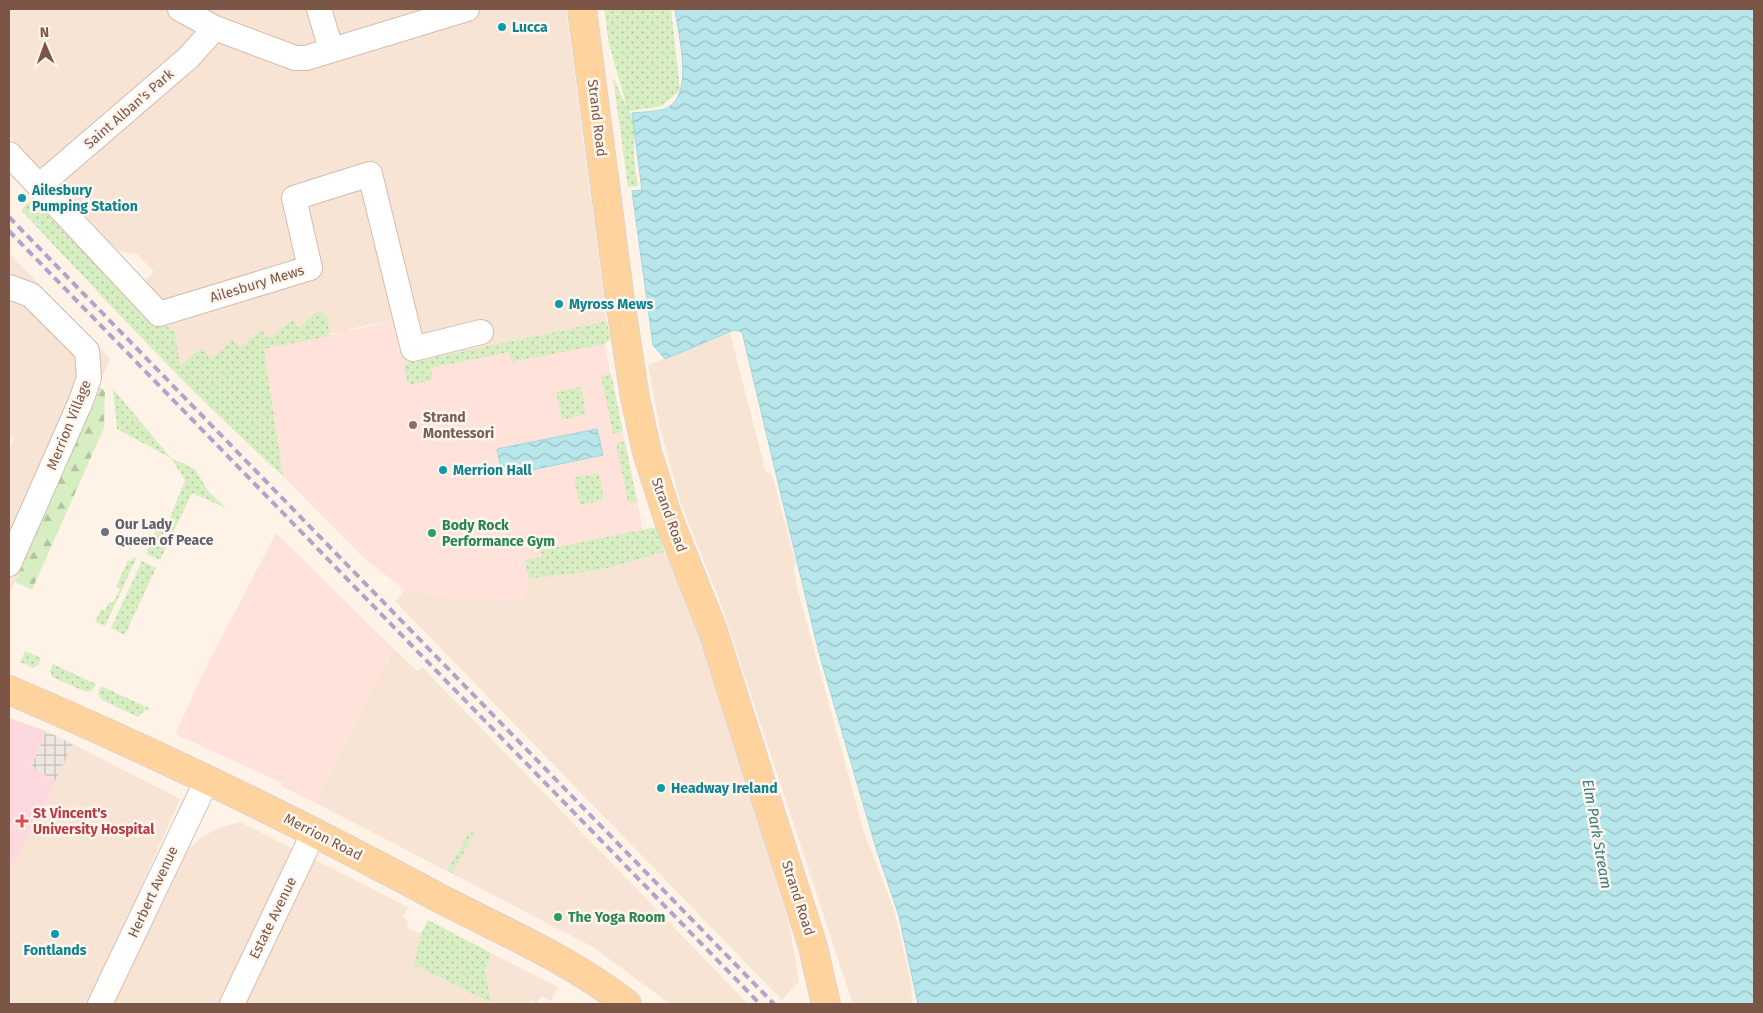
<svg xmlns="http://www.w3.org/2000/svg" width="1763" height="1013" viewBox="0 0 1763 1013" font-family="'Fira Sans',sans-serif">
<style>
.residential{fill:#f7e4d4}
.commercial{fill:#ffe2da}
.industrial{fill:url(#industrial-grid)}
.medical{fill:#fdd8df}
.grass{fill:url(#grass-dots)}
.forest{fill:url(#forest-firs)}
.water{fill:url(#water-waves);stroke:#9dd8de}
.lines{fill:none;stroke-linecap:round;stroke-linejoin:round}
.minor-casing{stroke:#d4bcad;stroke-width:26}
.major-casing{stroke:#ddd3cf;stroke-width:30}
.minor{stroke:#fff;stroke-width:24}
.major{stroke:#ffd39d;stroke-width:28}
.rail{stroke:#b5a2ca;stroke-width:4;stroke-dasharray:8 5;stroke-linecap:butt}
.culture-dot{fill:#0f9aa8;stroke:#fff7ef;stroke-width:2}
.education-dot{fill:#8d6e63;stroke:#fff7ef;stroke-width:2}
.worship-dot{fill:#6b7280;stroke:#fff7ef;stroke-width:2}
.leisure-dot{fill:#2e9e5b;stroke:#fff7ef;stroke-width:2}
.health-dot{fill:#e0444e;stroke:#fff7ef;stroke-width:2}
.labels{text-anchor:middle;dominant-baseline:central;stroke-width:5;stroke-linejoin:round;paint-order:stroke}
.culture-label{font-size:14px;font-weight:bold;fill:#0d838f;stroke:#fff7ef;text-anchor:start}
.street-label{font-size:14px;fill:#7b5647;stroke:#fff7ef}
.education-label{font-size:14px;font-weight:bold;fill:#785e54;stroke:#fff7ef;text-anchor:start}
.worship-label{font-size:14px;font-weight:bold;fill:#5b616d;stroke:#fff7ef;text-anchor:start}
.leisure-label{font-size:14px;font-weight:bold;fill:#27864d;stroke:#fff7ef;text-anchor:start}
.health-label{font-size:14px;font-weight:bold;fill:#be3a42;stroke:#fff7ef;text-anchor:start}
.water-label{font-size:15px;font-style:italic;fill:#397b82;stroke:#fff7ef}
</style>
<defs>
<pattern id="industrial-grid" width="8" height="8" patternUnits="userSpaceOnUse" patternTransform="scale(1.25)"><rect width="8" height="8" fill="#eee6e0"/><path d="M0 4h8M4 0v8" fill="none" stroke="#c6bdb7"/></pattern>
<pattern id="grass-dots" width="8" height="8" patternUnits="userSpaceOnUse" patternTransform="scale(1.25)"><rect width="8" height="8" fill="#d7eec2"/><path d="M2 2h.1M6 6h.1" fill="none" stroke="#b3c49f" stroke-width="1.8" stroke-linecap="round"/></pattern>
<pattern id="forest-firs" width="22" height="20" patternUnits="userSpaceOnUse" patternTransform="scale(1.25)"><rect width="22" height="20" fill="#d7eec2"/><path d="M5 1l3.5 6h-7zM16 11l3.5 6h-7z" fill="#b3c49f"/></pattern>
<pattern id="water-waves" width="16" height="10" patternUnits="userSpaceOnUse" patternTransform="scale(1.25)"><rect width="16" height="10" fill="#b8e7eb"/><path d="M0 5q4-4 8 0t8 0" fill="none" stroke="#9bbec0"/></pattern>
</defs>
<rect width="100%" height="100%" fill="#fef3e6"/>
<g class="residential">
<polygon points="9,9 566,9 607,321 404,364 394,321 363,326 347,330 347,332 329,333 329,336 180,367 158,321 131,295 154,272 137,254 118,251 9,136"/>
<polygon points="9,253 110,359 9,595 9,451 14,438 9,435"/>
<polygon points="730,333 766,473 771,472 796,564 793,565 797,587 864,832 895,913 911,983 912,1004 853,1004 721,604 681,504 659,424 648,365"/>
<polygon points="664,552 690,599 789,924 799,981 782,1000 395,601 405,590 456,598 529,579 600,570"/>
<polygon points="394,649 417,671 422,667 748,1004 670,1004 593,947 316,803"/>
<polygon points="73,744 180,799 130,912 150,921 186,852 201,837 221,827 240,822 408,907 403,917 407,920 408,928 414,931 487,960 491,953 558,987 551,1001 541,996 537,1004 532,1001 528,1004 9,1004 9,870 16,860"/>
</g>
<g class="commercial">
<polygon points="394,321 404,364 585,325 604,343 643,530 657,527 664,552 600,570 529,579 524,602 456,598 405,590 365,559 283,476 264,349"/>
<polygon points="276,533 394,649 316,803 281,786 282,783 175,734 204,672"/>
</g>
<polygon class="industrial" points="46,731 73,744 55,781 31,767"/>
<polygon class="medical" points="9,718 46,731 31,767 55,781 16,860 9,870"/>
<g class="grass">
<path d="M604,9h67l9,81 -18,16 -33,5 7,15c-5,20 -1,39 2,60l-10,1 -15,-110 14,30 -18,-63z"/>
<path d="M36,195l122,126 17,11 5,34 22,-18 9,11 22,-19 7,8 21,-18 8,9 23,-19 6,8 21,-17 8,6 2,19 -65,13 19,127c-93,-84 -176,-174 -262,-266z"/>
<polygon points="607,321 610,339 605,344 511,362 509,352 431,368 433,380 408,385 404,364"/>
<polygon points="611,374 623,431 613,434 601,376"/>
<polygon points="581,387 586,414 562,420 556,392"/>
<polygon points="113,389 171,458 195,469 208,491 226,508 192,493 160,560 146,554 157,526 163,529 170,518 185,480 171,458 117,429"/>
<polygon points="625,442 637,501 628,502 616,443"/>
<polygon points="599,473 604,500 580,505 574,478"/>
<polygon points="657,527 664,552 600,570 529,579 525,560 542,557 541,550"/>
<polygon points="133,557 136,559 105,626 95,622 101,609 105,611 109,602 113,603 120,588 116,587 128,560 132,561"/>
<polygon points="142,561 156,568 125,635 111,628"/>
<polygon points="25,651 41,658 38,665 33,668 20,662"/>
<polygon points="53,664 96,684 92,691 86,692 52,677 50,671"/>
<polygon points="101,686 149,708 148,711 145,710 138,717 102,700 98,694"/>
<polygon points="470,831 474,834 452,873 447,871"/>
<polygon points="428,920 491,953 485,971 491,1003 420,967 413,966 421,934"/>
</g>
<polygon class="forest" points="98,386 105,391 104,428 32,590 15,582"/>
<g class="water">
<path d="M675,9h1079v995h-836l-19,-88 -23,-68 -57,-195 -77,-321 -8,-2 -69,29 -12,-14 -21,-154 10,-1 -10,-77c10,-1 26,-1 35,-5 28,-14 11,-74 8,-99z"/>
<polygon points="597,429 603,455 503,476 497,449"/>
</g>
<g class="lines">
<defs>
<g id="minor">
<polyline points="180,9 215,28 295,58 306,58 467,9"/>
<polyline points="319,9 331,49"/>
<polyline points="9,154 159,314 310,268 294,198 370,174 413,349 481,332"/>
<polyline points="39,186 188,58 215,28"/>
<polyline points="9,287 31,295 87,351 89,378 81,401 9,564"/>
<polyline points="100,1004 207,780"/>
<polyline points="232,1004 314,832"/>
</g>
<g id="major">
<polyline points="582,9 620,300 635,398 647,452 668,518 713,631 813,947 826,1004"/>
<path d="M9,690c148,63 293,134 434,210 62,32 129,61 184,104"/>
</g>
</defs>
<use href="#minor" class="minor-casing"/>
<use href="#major" class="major-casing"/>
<use href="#minor" class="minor"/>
<use href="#major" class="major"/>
<g class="rail">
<polyline points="9,217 774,1004"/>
<polyline points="9,231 760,1004"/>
</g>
</g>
<g class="culture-dot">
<circle cx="502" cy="27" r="5"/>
<circle cx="22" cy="198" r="5"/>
<circle cx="559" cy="304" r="5"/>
<circle cx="443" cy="470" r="5"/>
<circle cx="661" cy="788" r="5"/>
<circle cx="55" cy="934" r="5"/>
</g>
<circle class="education-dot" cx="413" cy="425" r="5"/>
<circle class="worship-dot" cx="105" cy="532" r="5"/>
<g class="leisure-dot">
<circle cx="432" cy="533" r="5"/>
<circle cx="558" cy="917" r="5"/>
</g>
<path class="health-dot" d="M19.5 813.5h5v5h5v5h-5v5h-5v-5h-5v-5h5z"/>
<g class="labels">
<g class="culture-label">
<text x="512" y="27">Lucca</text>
<text x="32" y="190">Ailesbury<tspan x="32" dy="16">Pumping Station</tspan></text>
<text x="569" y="304">Myross Mews</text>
<text x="453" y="470">Merrion Hall</text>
<text x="671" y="788">Headway Ireland</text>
<text x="55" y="950" text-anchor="middle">Fontlands</text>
</g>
<g class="street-label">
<text transform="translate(129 109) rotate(-41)">Saint Alban's Park</text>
<text transform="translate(597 118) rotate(83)">Strand Road</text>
<text transform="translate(257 284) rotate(-17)">Ailesbury Mews</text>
<text transform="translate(69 425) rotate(-68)">Merrion Village</text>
<text transform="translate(669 515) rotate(70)">Strand Road</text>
<text transform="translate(323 837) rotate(27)">Merrion Road</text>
<text transform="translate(153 892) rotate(-65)">Herbert Avenue</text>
<text transform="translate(798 898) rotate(72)">Strand Road</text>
<text transform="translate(273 918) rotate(-64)">Estate Avenue</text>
</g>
<g class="education-label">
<text x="423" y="417">Strand<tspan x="423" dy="16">Montessori</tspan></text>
</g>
<g class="worship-label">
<text x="115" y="524">Our Lady<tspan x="115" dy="16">Queen of Peace</tspan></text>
</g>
<g class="leisure-label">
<text x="442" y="525">Body Rock<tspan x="442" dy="16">Performance Gym</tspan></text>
<text x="568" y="917">The Yoga Room</text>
</g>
<g class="health-label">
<text x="33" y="813">St Vincent's<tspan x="33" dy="16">University Hospital</tspan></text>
</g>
<g class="water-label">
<text transform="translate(1597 834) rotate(80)">Elm Park Stream</text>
</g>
</g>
<rect width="1763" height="1013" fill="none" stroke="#7b5647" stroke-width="20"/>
<g transform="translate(45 45) rotate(358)" stroke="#fff7ef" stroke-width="4" paint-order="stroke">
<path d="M0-4L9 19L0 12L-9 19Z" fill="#7b5647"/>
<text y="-8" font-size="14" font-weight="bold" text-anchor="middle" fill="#7b5647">N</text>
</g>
</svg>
